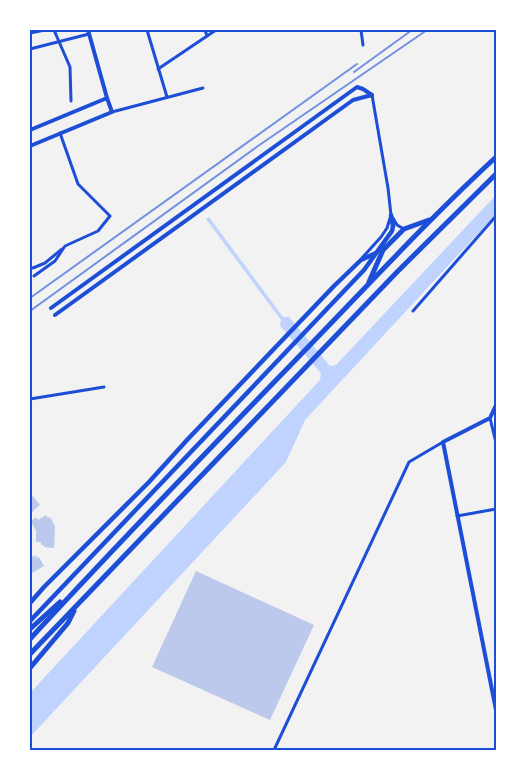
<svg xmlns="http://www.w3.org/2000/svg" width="526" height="780" viewBox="0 0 526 780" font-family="Arial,sans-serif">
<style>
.water{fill:#bfd3fe}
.building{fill:#bdc9ec}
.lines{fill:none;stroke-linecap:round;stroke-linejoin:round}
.minor{stroke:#1d4ed8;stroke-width:3}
.tertiary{stroke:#1d4ed8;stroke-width:4}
.secondary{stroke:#1d4ed8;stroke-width:4.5}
.trunk{stroke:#1d4ed8;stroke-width:5}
.rail{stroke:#7290e2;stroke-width:2}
.neatline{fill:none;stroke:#1d4ed8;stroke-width:2}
</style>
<rect width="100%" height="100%" fill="#f2f2f2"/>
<polygon class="water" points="496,195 496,214 305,420 286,462 30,737 30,693 320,380 321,373 282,328 280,325 281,320 206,219 209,217 283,317 289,317 330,366 336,365"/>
<g class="building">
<polygon points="30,493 40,505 30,514"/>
<polygon points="46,515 48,518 50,517 55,526 54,548 44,547 44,545 41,545 41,542 36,542 36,531 31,521 36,517 38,520"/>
<polygon points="30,551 33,557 36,555 37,558 39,557 44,566 30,574"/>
<polygon points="196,571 314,625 270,720 152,667"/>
</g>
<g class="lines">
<g class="minor">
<polyline points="54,30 70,67 71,101"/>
<polyline points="147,30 167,97"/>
<polyline points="205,30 207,36"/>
<polyline points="361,30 363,45"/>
<polyline points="30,33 45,30"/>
<polyline points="30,49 89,34"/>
<polyline points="158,69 216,30"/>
<polyline points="112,112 203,88"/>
<polyline points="393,218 397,225 404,229"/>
<polyline points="362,258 381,237 387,228 391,215 388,188 372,95"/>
<polyline points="33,268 45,263 62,249"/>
<polyline points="34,276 55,261 65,246 98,231 110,216 78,184 60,133"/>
<polyline points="413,311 496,216"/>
<polyline points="30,399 104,387"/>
<polyline points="490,418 496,443"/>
<polyline points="457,516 496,509"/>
<polyline points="274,750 409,462 443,442"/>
</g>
<g class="tertiary">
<polyline points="30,130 107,98"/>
<polyline points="30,146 112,112 107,98 88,30"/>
<polyline points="51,308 357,87 363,89 372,95"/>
<polyline points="55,315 353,100 372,95"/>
<polyline points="496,405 490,418 443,442 496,710"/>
</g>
<g class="secondary">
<polyline points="30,603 44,587 149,482 187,440 334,286 361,260 376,253"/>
<polyline points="30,621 364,270 392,231 393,226 391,215"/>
</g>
<g class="trunk">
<polyline points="369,282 383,250 404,229 429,220"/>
<polyline points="30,629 60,602"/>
<path d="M30,639c92,-100 187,-198 282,-296 61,-63 120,-127 184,-186"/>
<polyline points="30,654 398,271 496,174"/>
<polyline points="30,668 68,623 74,611"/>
</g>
<g class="rail">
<polyline points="354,72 412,30"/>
<polyline points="30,298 357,64"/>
<polyline points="30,311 258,146 427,30"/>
</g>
</g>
<rect width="526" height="780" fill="none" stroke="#ffffff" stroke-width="62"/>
<rect x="31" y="31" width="464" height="718" class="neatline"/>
</svg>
